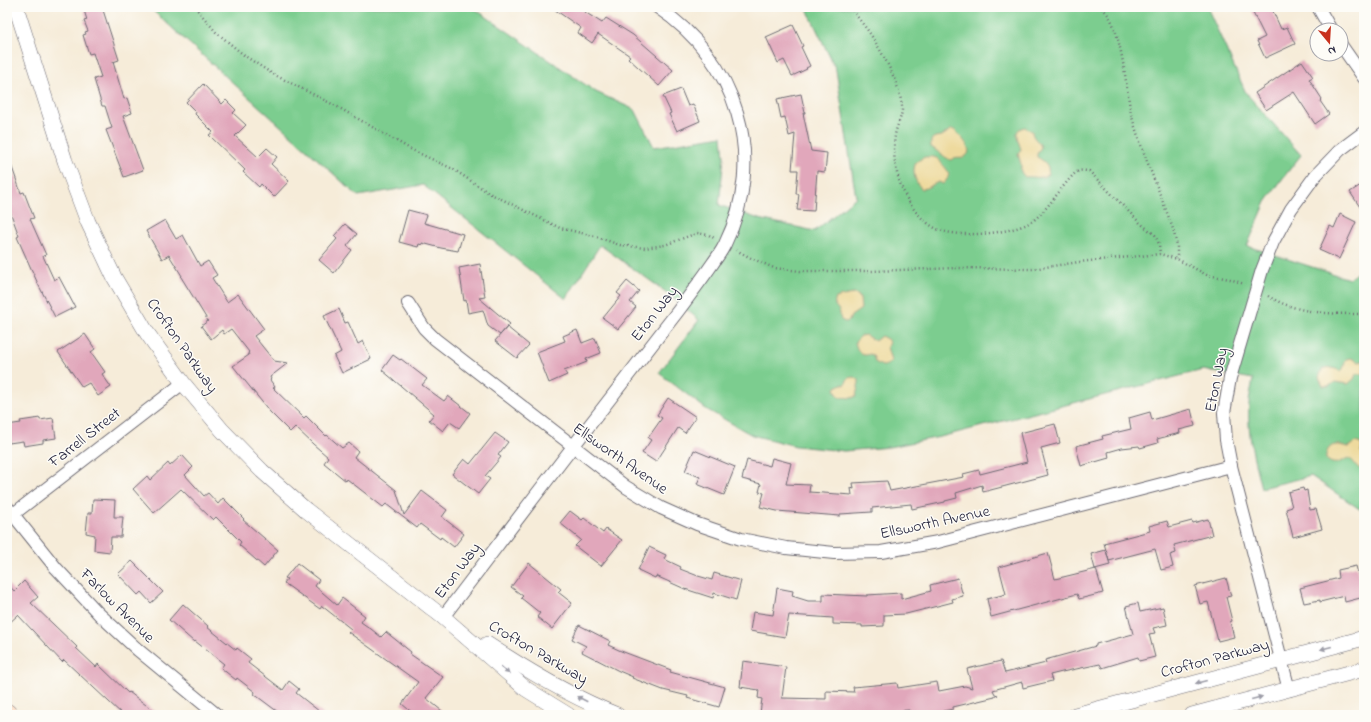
<svg xmlns="http://www.w3.org/2000/svg" width="1371" height="722" viewBox="0 0 1371 722" font-family="'Indie Flower',sans-serif">
<style>
.green{fill:#7bcd8f;stroke:#4e7865}
.sand{fill:#eeda9e;stroke:#887e6c}
.building{fill:#e1a7bb}
.lines{fill:none;stroke-linecap:round;stroke-linejoin:round}
.minor-casing{stroke:#6c6972;stroke-width:14}
.tertiary-casing{stroke:#6c6972;stroke-width:16}
.secondary-casing{stroke:#6c6972;stroke-width:18}
.path{stroke:#6c6972;stroke-width:2.5;stroke-dasharray:1 3;stroke-linecap:butt}
.minor{stroke:#fff;stroke-width:12}
.tertiary{stroke:#fff;stroke-width:15}
.secondary{stroke:#fde4d0;stroke-width:17}
.oneway{fill:#9c9ca7}
.labels{text-anchor:middle;dominant-baseline:central;stroke-width:3;stroke-linejoin:round;paint-order:stroke}
.street-label{font-size:16px;fill:#22223b;stroke:#fdfcf7}
</style>
<rect width="100%" height="100%" fill="#fdfcf7"/>
<filter id="ink" filterUnits="userSpaceOnUse"><feTurbulence type="fractalNoise" baseFrequency=".025" numOctaves="2"/><feDisplacementMap in="SourceGraphic" scale="8" xChannelSelector="R" yChannelSelector="G"/><feConvolveMatrix kernelMatrix="1 2 1 2 8 2 1 2 1" color-interpolation-filters="sRGB"/></filter>
<filter id="wash" filterUnits="userSpaceOnUse"><feTurbulence type="fractalNoise" baseFrequency=".012" numOctaves="4" result="noise"/><feDisplacementMap in="SourceGraphic" scale="16" xChannelSelector="R" yChannelSelector="G"/><feGaussianBlur stdDeviation="0.9" result="paint"/><feColorMatrix in="noise" values="0 0 0 0 0 0 0 0 0 0 0 0 0 0 0 0 0 1.4 0 .05"/><feComposite in="paint" operator="in"/></filter>
<g filter="url(#wash)">
<rect width="100%" height="100%" fill="#f6ecd9"/>
<path class="green" d="M149,7h323l124,85 39,18 19,37 68,-11 2,21 -5,48 40,14 56,12 41,-34 -20,-127 -30,-63h401l39,86 55,62 -18,23 -17,24 -19,44 102,33 15,-12v245l-53,-36 -50,12c-7,-28 -14,-55 -12,-84 0,-8 3,-17 4,-25l-50,-9 -263,67 -51,10 -45,4 -48,-5 -44,-11 -46,-26 -47,-36 40,-53 -33,-28 -66,-47 -34,54 -143,-114 -65,11z"/>
<g class="sand">
<path d="M1025,127l7,4c0,8 7,9 9,16l-4,7v3c7,4 13,8 11,17 -7,6 -14,2 -23,3l-4,-5v-8l-3,-10 3,-5c-3,-9 -9,-20 4,-22z"/>
<path d="M950,130h5c4,5 22,22 9,27 -6,1 -8,-1 -13,3 -3,0 -16,-11 -20,-13 -1,-9 2,-10 10,-11 3,-1 7,-4 9,-6z"/>
<path d="M925,157c4,0 9,-1 13,2 2,1 3,4 4,5 8,8 9,12 1,20l-4,-2c-7,2 -10,6 -17,7 -6,-5 -10,-16 -7,-24 1,-4 6,-6 10,-8z"/>
<path d="M854,294l4,1 2,4 1,10 -10,7 -2,5 -4,1 -4,-2c-1,-2 -1,-5 -1,-7 -2,-7 -8,-6 -4,-15 5,-2 12,-3 18,-4z"/>
<path d="M865,335l10,6 6,-5 6,3 2,3 -2,5 4,14c-2,3 -5,5 -9,5l-7,-4 -2,-7 -3,-1c-10,4 -13,-4 -15,-12l6,-6z"/>
<path d="M1351,358l8,4 5,-1v13h-8l-2,5 -6,5 -13,-2 -6,4h-6l-4,-8 3,-9c7,-3 11,-1 18,2l3,-2 3,-10z"/>
<polygon points="854,377 859,380 859,382 856,396 852,398 839,397 835,390 836,387 842,384 845,385 848,378"/>
<path d="M1356,442l5,2 1,3 -1,5 3,4v14c-9,-1 -9,-10 -16,-12 -9,4 -13,9 -22,1 -1,-6 3,-14 10,-14 4,-1 9,2 13,2z"/>
</g>
<g id="blocks">
<g class="building">
<polygon points="83,7 102,7 119,60 113,62 124,99 127,98 132,113 123,116 143,170 124,177 106,130 112,128 105,106 102,106 94,79 101,77 93,53 89,54 83,35 86,34 85,32 88,31 84,21 87,20"/>
<polygon points="551,7 577,7 602,23 606,18 633,35 673,70 659,86 628,58 630,56 598,34 592,43 578,33 581,28"/>
<polygon points="1250,7 1271,7 1281,29 1287,27 1295,44 1265,58 1257,41 1265,37"/>
<polygon points="793,25 803,46 801,47 810,66 806,68 807,69 792,76 784,60 778,63 766,37"/>
<polygon points="1302,61 1313,77 1309,79 1322,99 1320,101 1329,114 1315,124 1294,92 1266,110 1255,93"/>
<polygon points="203,84 222,104 226,100 236,110 233,113 246,125 235,136 258,157 267,148 277,157 271,164 289,181 274,197 261,184 259,187 243,172 245,170 209,135 213,132 195,114 196,112 186,102"/>
<polygon points="681,89 688,106 693,104 700,121 677,131 669,114 671,113 663,96"/>
<polygon points="801,94 805,113 803,113 811,151 827,153 825,172 817,171 814,211 797,210 799,194 796,194 798,170 792,170 795,134 789,136 785,117 781,118 777,99"/>
<polygon points="7,159 9,159 21,193 24,192 34,218 30,219 46,255 43,256 54,280 59,277 75,307 55,317 38,284 17,237 19,236 7,203"/>
<polygon points="1364,183 1364,213 1350,192"/>
<polygon points="408,210 427,215 424,223 463,234 458,251 441,248 422,243 422,245 419,244 418,247 399,242"/>
<polygon points="1340,214 1356,222 1339,259 1319,250 1330,226 1334,228"/>
<polygon points="165,220 176,239 183,235 200,266 208,261 217,275 212,278 227,302 238,294 264,329 254,336 274,361 288,363 270,377 271,379 270,380 275,387 273,388 304,418 306,416 326,436 327,435 342,448 349,443 358,451 354,457 396,490 404,515 422,491 447,510 442,517 464,534 454,547 441,537 440,539 420,524 417,528 386,504 383,507 347,479 346,481 324,463 328,457 313,444 295,427 290,432 270,412 233,366 249,355 248,353 249,352 231,329 224,334 222,330 211,339 201,326 208,321 181,277 182,276 169,255 162,259 146,231"/>
<polygon points="345,224 357,234 347,246 352,250 334,273 319,260 337,239 334,236"/>
<polygon points="480,264 485,297 479,298 510,324 500,335 488,326 483,310 468,313 466,300 464,301 459,268"/>
<polygon points="627,281 639,291 630,302 636,307 618,329 603,318 621,296 617,293"/>
<polygon points="339,309 345,323 348,322 358,344 363,341 371,359 342,373 334,356 341,352 324,316"/>
<polygon points="507,327 529,345 517,358 495,341"/>
<polygon points="577,330 582,343 595,338 601,353 586,359 587,362 564,371 567,375 549,383 537,352 565,341 563,336"/>
<polygon points="85,334 95,349 91,352 105,372 102,374 111,387 98,396 89,383 82,387 58,352"/>
<polygon points="393,355 400,360 401,359 427,379 422,385 444,401 448,396 470,413 459,428 450,422 443,431 429,420 434,414 382,370"/>
<polygon points="668,398 696,417 685,433 678,428 656,462 642,453 651,440 648,438 662,418 657,415"/>
<polygon points="1191,409 1195,426 1179,430 1180,433 1157,439 1158,443 1140,448 1139,446 1122,448 1108,452 1109,458 1081,466 1076,446 1103,439 1102,436 1131,429 1129,418 1150,412 1152,420"/>
<polygon points="40,418 40,420 53,418 56,438 43,440 43,443 24,446 23,441 9,443 7,425 21,423 20,421"/>
<polygon points="1055,424 1060,443 1041,448 1048,475 983,492 982,485 956,493 957,498 945,501 945,502 912,509 911,504 872,508 872,512 840,514 840,516 777,511 760,507 764,493 759,492 761,484 742,479 747,460 770,466 772,458 791,463 786,484 810,485 809,492 852,495 851,488 854,489 853,483 887,481 890,491 964,477 963,474 979,470 980,474 1027,462 1020,433"/>
<polygon points="495,433 508,442 498,455 501,457 485,476 490,479 478,494 452,474 464,459 470,464"/>
<polygon points="694,450 735,467 724,495 697,484 700,477 685,471"/>
<polygon points="182,455 193,467 185,475 204,496 208,493 218,504 223,498 244,519 243,520 278,550 264,567 239,545 241,542 216,517 213,520 181,489 154,513 133,489 147,476 150,480 168,463 170,466"/>
<polygon points="1303,488 1304,491 1307,490 1310,510 1316,509 1322,529 1293,537 1286,509 1292,507 1288,492"/>
<polygon points="93,499 115,500 114,517 123,517 121,537 111,537 110,552 94,550 95,535 86,533 88,513 92,513"/>
<polygon points="570,511 582,520 584,518 603,533 606,529 622,540 601,566 575,546 581,540 560,523"/>
<polygon points="1208,519 1212,535 1174,545 1176,553 1170,555 1173,567 1161,570 1155,549 1109,561 1104,543 1150,531 1149,526 1167,521 1169,527 1192,521 1193,523"/>
<polygon points="649,547 666,555 664,559 681,567 680,569 698,576 712,580 714,573 741,581 736,600 714,593 713,598 685,589 656,576 655,578 638,570"/>
<polygon points="1106,550 1110,565 1095,569 1091,554"/>
<polygon points="1048,553 1055,579 1096,569 1103,593 1079,599 1077,594 991,617 987,599 1006,594 999,567"/>
<polygon points="132,561 163,592 151,603 141,592 138,595 118,574"/>
<polygon points="297,563 319,580 315,586 337,605 342,598 365,616 361,622 371,629 381,637 386,632 411,652 410,654 443,677 426,698 447,715 415,715 402,704 418,682 348,632 351,629 322,606 320,609 284,583 287,579 285,578"/>
<polygon points="529,563 561,589 558,592 572,603 552,629 537,617 540,613 521,598 523,596 511,587"/>
<polygon points="1356,566 1364,597 1345,602 1344,596 1320,602 1320,600 1304,603 1300,588 1339,578 1338,570"/>
<polygon points="958,578 963,596 952,599 953,602 906,614 884,615 884,626 862,627 862,625 833,624 833,618 789,615 785,637 750,631 753,612 773,615 777,588 793,591 792,596 808,601 823,601 823,594 867,596 867,595 901,593 901,599 931,591 930,585"/>
<polygon points="1226,578 1231,596 1226,597 1232,621 1230,622 1234,637 1218,641 1208,602 1200,604 1195,586"/>
<polygon points="24,581 38,597 31,603 77,647 76,648 96,667 98,664 128,693 129,692 159,715 123,715 64,660 62,662 18,615 7,625 7,583 14,591"/>
<polygon points="1138,603 1140,612 1163,607 1167,625 1153,628 1155,633 1149,634 1155,657 1139,661 1138,657 1102,668 1100,664 1062,672 1050,675 1052,681 1023,688 1022,682 993,690 995,694 998,695 995,696 995,697 953,707 953,709 943,711 943,712 925,715 910,715 909,710 881,712 881,715 773,715 760,713 762,699 758,698 759,690 740,687 743,661 786,667 782,698 826,699 826,691 854,692 853,687 897,683 898,688 937,682 939,691 965,686 972,688 967,669 1001,661 1005,673 1046,663 1045,660 1078,651 1096,646 1096,644 1133,634 1126,606"/>
<polygon points="183,604 208,626 207,627 236,650 237,648 251,659 248,663 283,690 289,681 299,689 296,693 324,715 282,715 254,694 255,692 237,678 236,680 221,668 224,664 195,641 194,642 169,620"/>
<polygon points="579,625 610,641 608,645 621,651 671,670 670,672 725,687 719,707 687,698 688,696 663,690 632,678 633,677 619,671 582,652 586,646 572,639"/>
</g>
</g>
</g>
<g filter="url(#ink)">
<use href="#blocks" fill-opacity="0" stroke="#6c6972" stroke-width="1"/>
<g class="lines">
<defs>
<g id="minor">
<polyline points="1318,7 1331,30"/>
<polyline points="1341,45 1364,78"/>
<polyline points="408,303 424,328 435,339 626,487 661,508 697,524 741,539 786,548 834,553 881,552 938,542 1231,466"/>
<polyline points="7,507 56,568 99,614 138,650 217,715"/>
<polyline points="7,519 183,383"/>
<path d="M443,617c52,-68 103,-136 156,-204 26,-34 53,-68 79,-102 12,-16 24,-32 35,-48 4,-6 9,-12 12,-19 43,-87 12,-184 -68,-237"/>
<polyline points="1289,690 1231,466 1226,440 1224,413 1230,378 1262,270 1273,242 1291,209 1315,176 1340,150 1364,132"/>
</g>
<g id="tertiary">
<polyline points="16,7 65,161 88,222 114,277 147,333 183,383 222,430 262,471 306,510 443,617 526,689 568,715"/>
<path d="M487,644c41,27 84,53 130,71"/>
<polyline points="1075,715 1364,638"/>
<polyline points="1192,715 1364,669"/>
</g>
<polyline id="secondary" points="7,712 10,715"/>
</defs>
<use href="#minor" class="minor-casing"/>
<use href="#tertiary" class="tertiary-casing"/>
<use href="#secondary" class="secondary-casing"/>
<g class="path">
<polyline points="195,7 216,32 245,56 271,73 336,106 412,150 453,169 489,193 560,228 594,236 620,245 645,248 665,245 697,233 709,235 714,238"/>
<path d="M851,7c5,9 12,17 18,25 13,20 27,45 32,68 4,14 -4,23 -6,35 -5,34 10,76 40,93 20,11 74,6 94,-5 17,-8 39,-48 50,-52 3,-1 7,0 10,0l51,52 15,12 4,9 1,10"/>
<path d="M1098,7c24,5 28,89 34,110 11,38 28,75 41,112l4,16v14"/>
<polyline points="736,250 751,258 774,268 800,271 871,271 958,268 1032,269 1079,262 1160,254 1177,259 1207,275 1230,279 1244,284"/>
<path d="M1268,296c29,18 63,18 96,18"/>
</g>
<use href="#minor" class="minor"/>
<use href="#tertiary" class="tertiary"/>
<use href="#secondary" class="secondary"/>
</g>
<defs><path id="oneway-solid" d="M-6-.8H1V-3.2L6.5 0L1 3.2V.8H-6Z"/></defs>
<g class="oneway">
<use href="#oneway-solid" transform="translate(1326 648) rotate(165)"/>
<use href="#oneway-solid" transform="translate(505 670) rotate(41)"/>
<use href="#oneway-solid" transform="translate(1201 682) rotate(165)"/>
<use href="#oneway-solid" transform="translate(1257 698) rotate(-15)"/>
<use href="#oneway-solid" transform="translate(582 699) rotate(-153)"/>
</g>
</g>
<g class="labels">
<g class="street-label">
<text transform="translate(655 314) rotate(-52)">Eton Way</text>
<text transform="translate(182 346) rotate(55)">Crofton Parkway</text>
<text transform="translate(1217 380) rotate(-79)">Eton Way</text>
<text transform="translate(85 438) rotate(-38)">Farrell Street</text>
<text transform="translate(620 459) rotate(35)">Ellsworth Avenue</text>
<text transform="translate(935 523) rotate(-12)">Ellsworth Avenue</text>
<text transform="translate(458 571) rotate(-53)">Eton Way</text>
<text transform="translate(117 606) rotate(45)">Farlow Avenue</text>
<text transform="translate(538 653) rotate(30)">Crofton Parkway</text>
<text transform="translate(1215 659) rotate(-15)">Crofton Parkway</text>
</g>
</g>
<rect width="1371" height="722" fill="none" stroke="#fdfcf7" stroke-width="24"/>
<g transform="translate(1329 42) rotate(162)"><circle r="19" fill="#fdfcf7" stroke="#a5a5ac"/>
<path d="M0-3L7 15L0 10L-7 15Z" fill="#c8321e"/>
<text y="-6" font-size="11" font-weight="bold" text-anchor="middle" fill="#22223b">N</text>
</g>
</svg>
